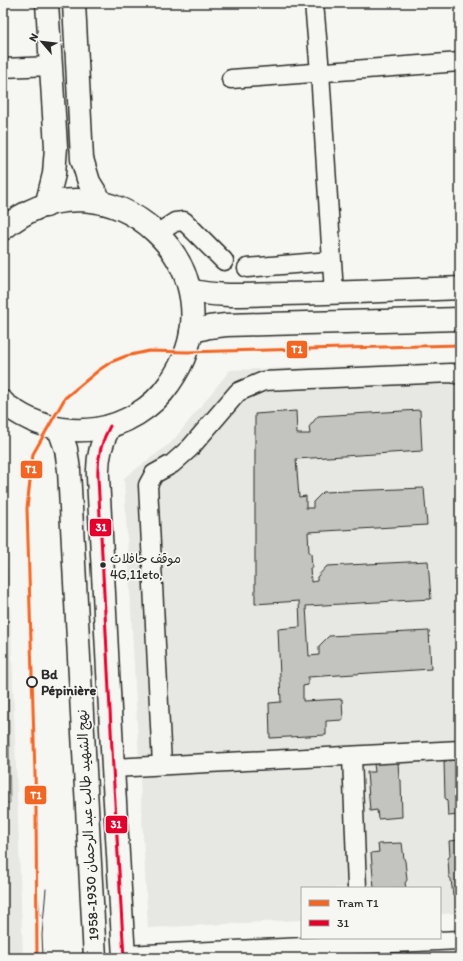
<svg xmlns="http://www.w3.org/2000/svg" width="463" height="961" viewBox="0 0 463 961" font-family="Itim,'Playpen Sans Arabic',sans-serif">
<style>
.built{fill:#e7e7e3}
.green{fill:#d9d9d5;stroke:#828280}
.building{fill:#c3c3c0;stroke:#2b2b2b}
.lines{fill:none;stroke-linecap:round;stroke-linejoin:round}
.minor-casing{stroke:#2b2b2b;stroke-width:21}
.major-casing{stroke:#2b2b2b;stroke-width:25}
.minor{stroke:#f6f6f2;stroke-width:18}
.major{stroke:#f6f6f2;stroke-width:22}
.tram{stroke:#2b2b2b;stroke-width:1}
.bus-1-casing{stroke:#f6f6f2;stroke-width:6}
.bus-1{stroke:#e4002b;stroke-width:3}
.tram-1-casing{stroke:#f6f6f2;stroke-width:6}
.tram-1{stroke:#f26522;stroke-width:3}
.bus-dot{fill:#2b2b2b;stroke:#f6f6f2;stroke-width:1.5}
.stop-dot{fill:#f6f6f2;stroke:#2b2b2b;stroke-width:2}
.labels{text-anchor:middle;dominant-baseline:central;stroke-width:3.5;stroke-linejoin:round;paint-order:stroke}
.bus-label{font-size:13px;fill:#2b2b2b;stroke:#f6f6f2;text-anchor:start}
.stop-label{font-size:14px;font-weight:bold;fill:#2b2b2b;stroke:#f6f6f2;text-anchor:start}
.street-label{font-size:14px;fill:#2b2b2b;stroke:#f6f6f2}
.line-badge{stroke:#f6f6f2;stroke-width:1.5}
.badge-label{font-size:11px;text-anchor:middle;font-weight:bold;fill:#fff}
</style>
<rect width="100%" height="100%" fill="#f6f6f2"/>
<filter id="ink" filterUnits="userSpaceOnUse"><feTurbulence type="fractalNoise" baseFrequency=".025" numOctaves="2"/><feDisplacementMap in="SourceGraphic" scale="8" xChannelSelector="R" yChannelSelector="G"/><feConvolveMatrix kernelMatrix="1 2 1 2 8 2 1 2 1" color-interpolation-filters="sRGB"/></filter>
<g filter="url(#ink)">
<g class="built">
<polygon points="460,362 460,913 440,914 440,888 302,888 302,920 148,928 124,478 172,442 230,370"/>
<polygon points="3,446 5,468 23,958 3,958"/>
</g>
<polygon class="green" points="3,466 5,468 10,803 3,803"/>
<g class="building">
<polygon points="420,410 422,451 296,459 299,497 306,496 306,508 313,508 313,502 323,492 424,488 427,525 308,532 309,553 311,553 312,568 310,568 311,582 317,581 317,577 327,566 428,561 431,599 306,606 309,656 319,655 319,646 329,636 429,631 431,669 308,677 308,685 303,686 303,701 342,699 343,720 326,721 326,735 270,738 269,703 281,702 278,629 300,627 299,601 255,604 255,414 296,411 297,434 310,434 309,427 318,416"/>
<polygon points="460,760 460,815 448,816 447,800 445,798 444,761"/>
<polygon points="398,762 399,779 401,780 402,817 378,819 377,810 370,811 367,772 375,772 374,764"/>
<polygon points="460,840 460,895 453,896 451,879 449,877 448,858 450,856 449,841"/>
<polygon points="402,843 404,859 405,861 407,880 405,883 406,888 374,888 371,853 379,852 378,844"/>
</g>
<g class="lines">
<defs>
<g id="minor">
<polyline points="314,3 320,72 334,293"/>
<polyline points="3,68 51,66"/>
<polyline points="231,79 460,62"/>
<polyline points="158,233 175,222 184,221 224,261"/>
<polyline points="247,268 331,261"/>
<polyline points="352,756 357,888"/>
<polyline points="162,765 148,485 154,474 172,464 190,448 238,392 264,381 451,373 460,375"/>
<polyline points="113,768 460,750"/>
<polyline points="124,955 460,940"/>
</g>
<g id="major">
<polyline points="74,3 82,159 89,182 102,203"/>
<polyline points="46,206 54,174 56,147 47,3"/>
<path d="M3,229c104,-88 246,43 166,155 -16,24 -45,41 -73,45 -29,4 -56,-2 -81,-18 -4,-3 -9,-5 -12,-9"/>
<path d="M190,290c30,8 62,4 94,4 58,-1 117,-4 176,-6"/>
<polyline points="191,332 209,327 226,325 460,319"/>
<path d="M110,426c-9,16 -13,32 -12,51l15,291 11,190"/>
<polyline points="59,429 66,449 69,470 95,958"/>
</g>
</defs>
<use href="#minor" class="minor-casing"/>
<use href="#major" class="major-casing"/>
<use href="#minor" class="minor"/>
<use href="#major" class="major"/>
<g class="tram">
<polyline points="37,880 40,915"/>
<polyline points="43,958 42,935 46,889"/>
</g>
<defs>
<path id="bus-1" d="M110,426c-9,16 -13,32 -12,51l15,291 11,190"/>
</defs>
<use href="#bus-1" class="bus-1-casing"/>
<use href="#bus-1" class="bus-1"/>
<defs>
<polyline id="tram-1" points="37,958 36,807 27,508 33,454 65,398 99,370 111,362 126,356 149,351 187,352 460,345"/>
</defs>
<use href="#tram-1" class="tram-1-casing"/>
<use href="#tram-1" class="tram-1"/>
</g>
</g>
<circle class="bus-dot" cx="103" cy="565" r="3.5"/>
<circle class="stop-dot" cx="32" cy="682" r="5"/>
<g class="labels">
<g class="bus-label">
<text x="110" y="558">موقف حافلات<tspan x="110" dy="16">4G,11eto,</tspan></text>
</g>
<g class="stop-label">
<text x="41" y="674">Bd<tspan x="41" dy="16">Pépinière</tspan></text>
</g>
<g class="street-label">
<text transform="translate(88 825) rotate(-93)">نهج الشهيد طالب عبد الرحمان 1930-1958</text>
</g>
</g>
<g class="line-badge">
<rect x="286" y="340" width="22" height="19" rx="4" fill="#f26522"/>
<rect x="20" y="460" width="23" height="19" rx="4" fill="#f26522"/>
<rect x="89" y="518" width="23" height="19" rx="4" fill="#e4002b"/>
<rect x="24" y="785" width="23" height="20" rx="4" fill="#f26522"/>
<rect x="105" y="815" width="23" height="19" rx="4" fill="#e4002b"/>
</g>
<g class="badge-label">
<text x="297" y="353">T1</text>
<text x="31" y="473">T1</text>
<text x="101" y="531">31</text>
<text x="36" y="799">T1</text>
<text x="116" y="828">31</text>
</g>
<rect width="463" height="961" fill="none" stroke="#f6f6f2" stroke-width="16"/>
<rect x="8" y="8" width="447" height="945" fill="none" stroke="#2b2b2b" stroke-width="1.5" filter="url(#ink)"/>
<rect x="301" y="887" width="140" height="52" fill="#f6f6f2" stroke="#a5a5a2"/>
<rect x="309" y="900" width="20" height="6" fill="#f26522" stroke="#a5a5a2"/>
<text x="337" y="907" font-size="12" fill="#2b2b2b">Tram T1</text>
<rect x="309" y="920" width="20" height="6" fill="#e4002b" stroke="#a5a5a2"/>
<text x="337" y="927" font-size="12" fill="#2b2b2b">31</text>
<g transform="translate(42 42) rotate(298)" stroke="#f6f6f2" stroke-width="3" paint-order="stroke">
<path d="M0-3L7 15L0 10L-7 15Z" fill="#2b2b2b"/>
<text y="-6" font-size="11" font-weight="bold" text-anchor="middle" fill="#2b2b2b">N</text>
</g>
</svg>
